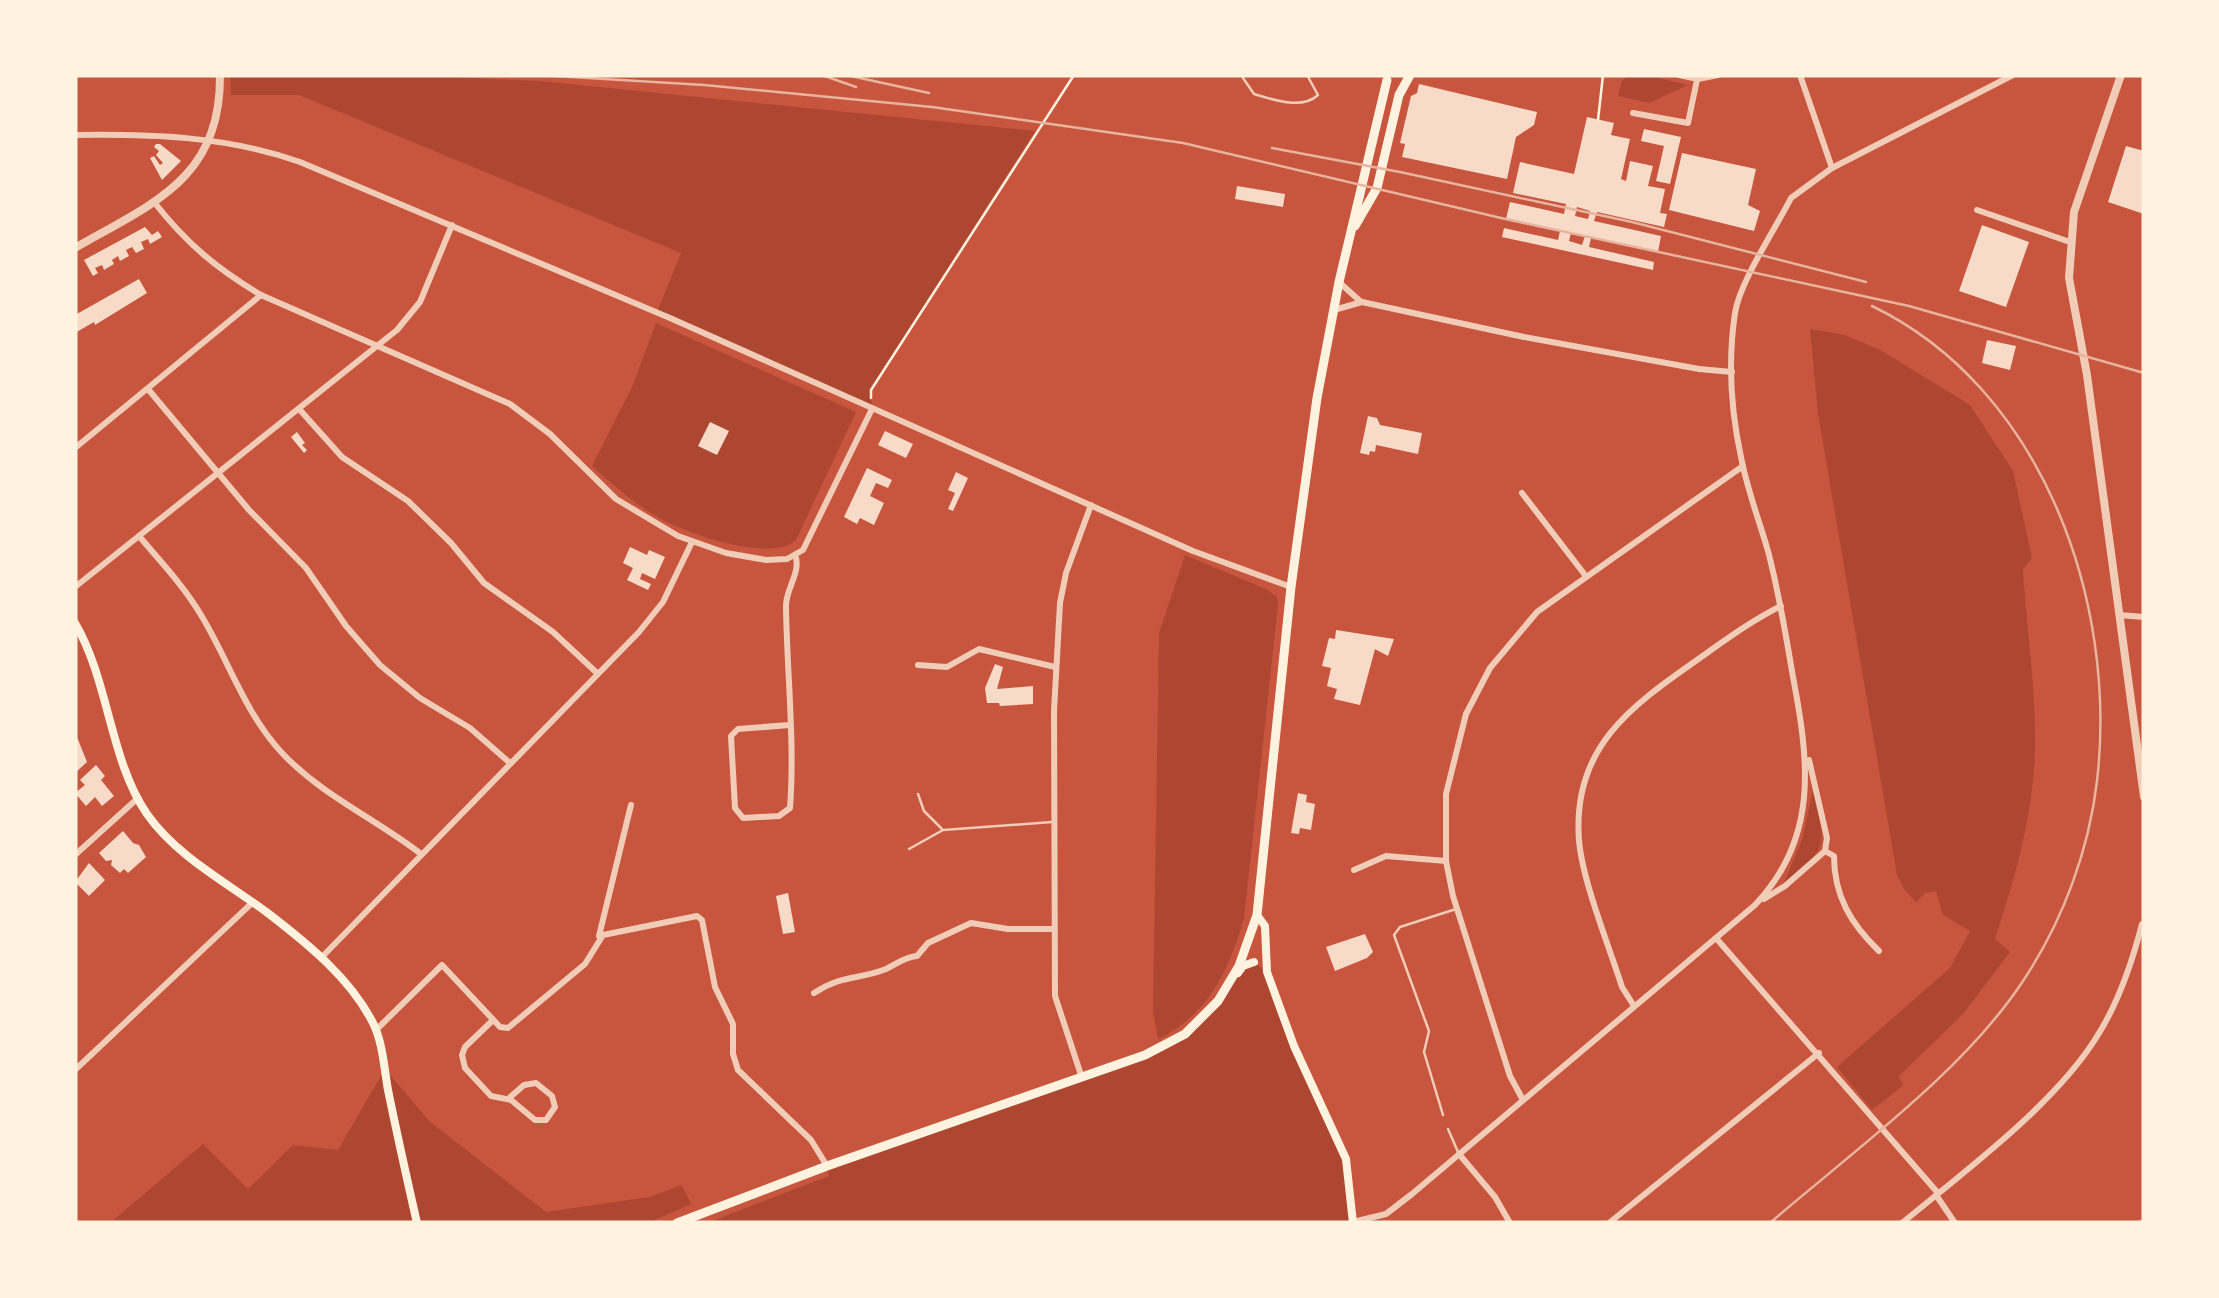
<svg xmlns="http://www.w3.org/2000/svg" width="2219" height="1298" viewBox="0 0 2219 1298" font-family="'Fira Sans',sans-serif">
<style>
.green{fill:#ae4732}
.building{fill:#f7dbc8;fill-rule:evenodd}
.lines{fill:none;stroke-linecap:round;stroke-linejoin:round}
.path{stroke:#fff3e0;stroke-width:2.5}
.service{stroke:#f1ccb7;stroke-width:2.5}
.minor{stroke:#f1ccb7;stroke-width:6}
.tertiary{stroke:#f1ccb7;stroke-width:8}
.secondary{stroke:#fff3e0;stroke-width:8}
.primary{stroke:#fff3e0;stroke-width:9}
.rail{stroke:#e9b49f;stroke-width:2.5}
</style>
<rect width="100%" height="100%" fill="#c8553d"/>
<g class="green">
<polygon points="230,75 397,75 540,81 1035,131 871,389 872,409 657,312 681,253 299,95 231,95"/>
<polygon points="1629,75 1646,75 1688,85 1649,103 1618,96 1622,81"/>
<path d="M656,323l200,89 -60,128c-25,23 -108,-6 -135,-21 -25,-14 -48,-34 -69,-53l40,-79z"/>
<path d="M1810,329l35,6 37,16 88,54 43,66 19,87 -9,11c3,55 12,112 12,168 1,68 -19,138 -40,202l15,13 -47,62 -65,63 6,8 -32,25 -35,-43 113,-99 20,-37 -27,-16 -7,-24 -11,2 -9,9 -12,-13 -7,-14 -79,-461z"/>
<path d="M1185,555l83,35 9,7 1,8 -34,313c-15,51 -35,97 -86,121l-5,-28 6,-378z"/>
<path d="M1813,790c14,60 16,55 -30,95l19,-45z"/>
<polygon points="1254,962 1267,972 1294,1046 1344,1153 1353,1223 707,1223 829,1176 827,1166 1115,1067 1196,1024 1241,969"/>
<polygon points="385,1069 429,1121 546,1212 649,1197 682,1185 691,1204 648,1223 110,1223 203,1144 248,1189 293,1145 338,1150"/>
</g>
<g class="building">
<polygon points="1419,84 1537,112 1534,125 1516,137 1507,179 1402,157 1405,144 1400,143 1411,96 1417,93"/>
<path d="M1587,117l27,6 -3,12 19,4 -9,40 5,2 4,-20 23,5 -5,20 17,3 -5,24 7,1 -3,13 -67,-15 -3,9 67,15 -3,16 -67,-14 -2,9 65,15 -1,8 -151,-33 2,-9 54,12 2,-9 -54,-12 4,-17 54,12 2,-10 -53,-11 7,-31 54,12zM1577,207l13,4 -2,8 -13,-3zM1571,233l14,3 -3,9 -13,-4z"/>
<polygon points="1644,129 1681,137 1670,184 1656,181 1664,146 1641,141"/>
<polygon points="156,144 160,144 181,161 162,180 150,158 154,156 160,165 163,163 156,155 159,151 154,147"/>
<polygon points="2126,146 2144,151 2144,214 2108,202"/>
<polygon points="1682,153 1756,169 1748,205 1760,211 1754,231 1669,210"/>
<polygon points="1237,186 1285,194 1283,207 1235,199"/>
<polygon points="1982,225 2029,242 2006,307 1959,291"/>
<polygon points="145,227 152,235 158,231 162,237 150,244 148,239 141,242 144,249 136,253 132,247 126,250 129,256 120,261 118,256 112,260 114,264 104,270 102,265 95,268 98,273 93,276 84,260"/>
<polygon points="139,279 147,293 95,325 94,322 75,333 75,315"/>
<polygon points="1987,340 2016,346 2010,370 1982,363"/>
<polygon points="1368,416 1377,418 1380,425 1422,433 1418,454 1376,445 1375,452 1370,451 1369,455 1360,453"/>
<polygon points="710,422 729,431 717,455 698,446"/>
<polygon points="885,431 913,444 906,458 878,445"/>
<polygon points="297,432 305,443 302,445 307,450 304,453 291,437"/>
<polygon points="867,468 892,480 888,488 876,483 870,496 884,503 874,525 860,518 857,524 844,517"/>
<polygon points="956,472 968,478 953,511 948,509 955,493 948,490"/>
<polygon points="630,547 647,555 649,550 665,557 655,579 642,573 640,579 651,584 648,590 627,580 633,568 623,563"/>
<polygon points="1336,630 1394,639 1388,656 1375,649 1360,705 1334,699 1337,689 1327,686 1331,668 1322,666 1329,638 1335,639"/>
<polygon points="995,664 1003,667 997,689 1033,686 1033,704 1000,706 999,703 987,703 985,688"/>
<polygon points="75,732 87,762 75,773"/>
<polygon points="96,765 105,776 101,780 114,796 102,806 95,797 86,806 75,793 85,785 80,780"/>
<polygon points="1298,793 1307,795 1306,802 1315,804 1311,830 1300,828 1299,834 1291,833"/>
<polygon points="123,831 133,843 139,845 146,857 128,873 124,869 120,873 111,865 112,860 106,861 99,853"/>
<polygon points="89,863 105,880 89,896 75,882"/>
<polygon points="788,893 795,932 783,934 776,896"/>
<polygon points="1365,934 1373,952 1367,958 1335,971 1326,947"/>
</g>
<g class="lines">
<g class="path">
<polyline points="1598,120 1603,75"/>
<polyline points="871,398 871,390 1074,75"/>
</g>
<g class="service">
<path d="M1241,75l13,19c20,6 48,16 64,1l-11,-20"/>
<polyline points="918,794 924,811 942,829"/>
<polyline points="909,849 943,830 1052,822"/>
<polyline points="1443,1115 1424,1052 1429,1031 1394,935 1400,927 1456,909"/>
<polyline points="1448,1129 1458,1152"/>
</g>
<g class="minor">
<polyline points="1679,75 1698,79 1718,75"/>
<polyline points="1800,75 1832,168"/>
<polyline points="1633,113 1688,123 1698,75"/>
<path d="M75,135c78,-1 151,1 225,27l370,156 523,233 98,36"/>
<path d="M154,202c33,42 62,66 107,93l249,109 40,30 66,65 62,37 48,17 40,7 21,-1 16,-9 69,-141"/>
<polyline points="1977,210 2070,242"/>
<polyline points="1340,283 1360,301"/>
<polyline points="1334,310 1362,302 1524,337 1699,369 1732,372"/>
<polyline points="148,389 249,510 306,568 346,626 380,665 420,698 470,728 510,763"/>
<polyline points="300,410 342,457 408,501 451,543 484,583 553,632 597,673"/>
<polyline points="75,448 261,295"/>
<polyline points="1522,493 1585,575"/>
<path d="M139,536c21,25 45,50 62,79 28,46 44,99 82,139 40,42 93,65 138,100"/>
<polyline points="75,587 397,330 420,302 452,225"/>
<polyline points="2119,615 2144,617"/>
<polyline points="918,665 947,667 979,649 1055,667"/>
<path d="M789,725l-51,4 -7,7 4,72 8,10 36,-2 11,-8c5,-66 -3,-134 -4,-201 -1,-18 16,-35 9,-52"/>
<polyline points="1809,760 1827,838 1825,851"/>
<path d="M1825,851l9,5c0,40 17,68 45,95"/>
<polyline points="75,855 138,798"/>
<polyline points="1354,870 1386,856 1446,861"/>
<polyline points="1764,899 1785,886 1825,851"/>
<polyline points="599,936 631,805"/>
<polyline points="1716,938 1938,1193"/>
<polyline points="321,958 639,632 663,602 692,542"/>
<path d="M814,993c29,-19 45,-13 72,-24 11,-5 18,-12 31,-13l11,-13 43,-20 37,6h45"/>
<path d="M1634,1006l-12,-19c-13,-41 -40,-107 -43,-147 -7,-92 51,-133 118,-180 27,-19 54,-39 84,-54"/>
<polyline points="493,1020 465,1047 462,1055 465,1068 491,1096 511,1100 535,1120 546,1120 555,1107 552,1096 536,1083 524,1085 508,1099"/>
<polyline points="376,1030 442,965 500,1027 508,1028 585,964 603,935 697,916 702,920 715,987 733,1024 733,1054 738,1070 811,1140 827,1166"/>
<polyline points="75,1070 253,902"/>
<polyline points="1082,1078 1055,996 1054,711 1060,603 1066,573 1091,505"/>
<polyline points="1523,1100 1510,1076 1453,896 1446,861 1446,794 1466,714 1490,668 1537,612 1743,466"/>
<polyline points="1459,1154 1495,1197 1510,1223"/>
<polyline points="1936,1195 1955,1223"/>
<path d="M1353,1222l33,-8 26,-20 343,-289c64,-67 54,-144 38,-228 -7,-42 -14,-84 -25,-126 -9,-31 -21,-62 -27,-94 -10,-46 -13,-97 -6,-144 5,-32 41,-85 56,-115l41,-30 181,-93"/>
<polyline points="1609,1223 1819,1053"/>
<path d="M1902,1223c62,-51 152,-118 194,-185 22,-34 36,-75 46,-114"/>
<polyline points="2142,1223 2144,1222"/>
</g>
<g class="tertiary">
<polyline points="2121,75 2074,212 2069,278 2087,375 2144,797"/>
<path d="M75,248c78,-45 146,-69 145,-173"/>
</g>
<g class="secondary">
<path d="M75,623c34,58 35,138 72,191 30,43 81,69 122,100 39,30 82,65 104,109 10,20 11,45 15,67 9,44 19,89 29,133"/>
<polyline points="1257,915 1265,926 1267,972 1294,1046 1346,1159 1353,1223"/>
<polyline points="1238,973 1243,966 1254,962"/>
</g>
<g class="primary">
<polyline points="1355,226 1377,188 1399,95 1410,75"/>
<polyline points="677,1223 827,1166 1145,1055 1185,1034 1218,1001 1239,966 1257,915 1291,587 1317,398 1339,282 1387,80"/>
</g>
<g class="rail">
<polyline points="538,75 704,85 932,107 1183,143 1501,218 1909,306 2144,373"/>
<polyline points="822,75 856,87"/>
<polyline points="846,75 929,93"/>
<polyline points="1272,148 1400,172 1632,222 1866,282"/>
<path d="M1770,1223c83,-72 195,-152 255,-245 38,-58 64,-128 72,-197 21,-180 -55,-393 -225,-475"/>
</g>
</g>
<rect width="2219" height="1298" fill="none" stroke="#fff3e0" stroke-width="155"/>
</svg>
